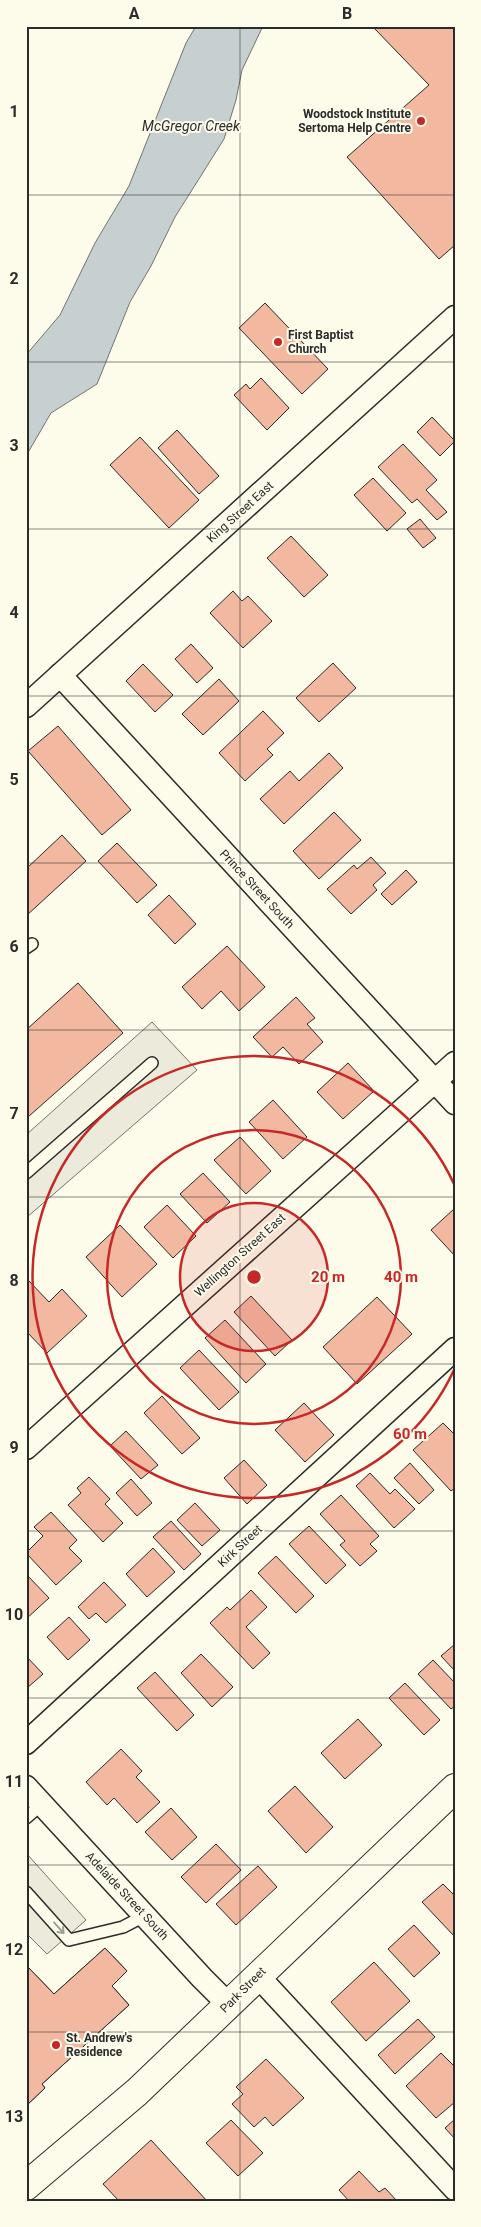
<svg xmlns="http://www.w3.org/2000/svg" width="481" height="2227" viewBox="0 0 481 2227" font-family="Roboto,sans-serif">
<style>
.parking{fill:#eceadb;stroke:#74746e}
.water{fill:#c7d0d0;stroke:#74746e}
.building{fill:#f2b8a0;stroke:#2b2b2b}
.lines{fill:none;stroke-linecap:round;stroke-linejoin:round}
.service-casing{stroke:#2b2b2b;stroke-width:14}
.minor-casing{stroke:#2b2b2b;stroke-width:25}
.tertiary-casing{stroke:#2b2b2b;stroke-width:30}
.service{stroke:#fdfbea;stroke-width:11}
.minor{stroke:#fdfbea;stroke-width:22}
.tertiary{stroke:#fdfbea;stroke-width:28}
.oneway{stroke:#9e9d94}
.grid{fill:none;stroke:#2b2b2b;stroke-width:1;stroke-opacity:0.55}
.ring{fill:none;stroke:#c62828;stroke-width:2.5}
.poi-dot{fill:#c62828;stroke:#fdfbea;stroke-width:2}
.labels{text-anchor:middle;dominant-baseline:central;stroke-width:4;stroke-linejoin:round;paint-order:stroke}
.poi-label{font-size:12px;font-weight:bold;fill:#2b2b2b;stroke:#fdfbea;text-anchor:start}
.street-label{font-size:12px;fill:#2b2b2b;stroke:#fdfbea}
.water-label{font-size:14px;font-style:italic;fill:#2b2b2b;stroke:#fdfbea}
.centre{fill:#c62828;stroke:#fdfbea;stroke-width:2.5}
.ring-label{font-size:15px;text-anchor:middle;font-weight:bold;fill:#c62828;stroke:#fdfbea;stroke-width:4;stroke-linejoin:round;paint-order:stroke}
.neatline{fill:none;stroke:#2b2b2b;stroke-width:2}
.grid-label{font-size:16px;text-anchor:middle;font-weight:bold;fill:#2b2b2b}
</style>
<rect width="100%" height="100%" fill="#fdfbea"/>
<g class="parking">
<polygon points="152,1022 197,1070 26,1218 26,1135"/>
<polygon points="27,1854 86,1920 47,1954 26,1933"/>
</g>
<polygon class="water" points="196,26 263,26 242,70 236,100 224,139 175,217 151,266 130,302 97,384 51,413 26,456 26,355 60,315 95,243 129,186 186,43"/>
<g class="building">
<polygon points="455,26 455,245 439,259 347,157 429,85 373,27"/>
<polygon points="265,303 328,369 302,394 239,328"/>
<polygon points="261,378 289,408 267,430 234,395 246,384 250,389"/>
<polygon points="432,417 455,441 440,456 417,432"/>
<polygon points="177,430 219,476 199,494 158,448"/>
<polygon points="140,437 199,500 169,528 110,465"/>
<polygon points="403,444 437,480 426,490 447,512 437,520 417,499 412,503 378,467"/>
<polygon points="373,478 406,513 387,531 354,495"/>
<polygon points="420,519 436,538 423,548 407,529"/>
<polygon points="291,536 328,575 304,597 267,558"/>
<polygon points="233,591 242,601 248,596 272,621 243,648 210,613"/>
<polygon points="191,644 213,668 197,683 175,659"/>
<polygon points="333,663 356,688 319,722 296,698"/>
<polygon points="143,664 173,695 155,712 126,681"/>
<polygon points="219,679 239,701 203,735 182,714"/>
<polygon points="263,711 284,733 267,749 273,755 245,781 219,753"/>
<polygon points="58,726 131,810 102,835 28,751"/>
<polygon points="329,753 343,768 284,824 260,799 290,771 299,781"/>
<polygon points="334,812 361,840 319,879 293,851"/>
<polygon points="62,835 86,861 26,916 26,869"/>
<polygon points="117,843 157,885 137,903 98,861"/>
<polygon points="371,857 386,873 373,885 377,890 351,914 327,889 354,865 357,869"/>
<polygon points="406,870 417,882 392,905 381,894"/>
<polygon points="169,895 196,924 175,944 148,915"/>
<polygon points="227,946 265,987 239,1011 221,991 202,1009 182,987"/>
<polygon points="78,983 123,1033 28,1117 26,1115 26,1030"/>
<polygon points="296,997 315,1018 307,1024 323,1042 299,1064 283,1047 272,1057 253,1037"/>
<polygon points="348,1063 374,1091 343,1119 317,1092"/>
<polygon points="273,1100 307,1137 283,1159 249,1122"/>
<polygon points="240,1137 271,1171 246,1194 214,1160"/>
<polygon points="203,1173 230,1202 207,1223 180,1194"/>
<polygon points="167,1205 196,1236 173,1258 144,1227"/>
<polygon points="455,1208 455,1256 431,1230"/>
<polygon points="120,1225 157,1264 122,1297 86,1257"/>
<polygon points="28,1280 49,1302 62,1289 87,1316 47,1353 26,1331 26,1281"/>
<polygon points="251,1296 292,1340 275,1356 234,1312"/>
<polygon points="377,1297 412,1334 357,1384 323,1347"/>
<polygon points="225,1320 266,1364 246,1383 205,1338"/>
<polygon points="199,1350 239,1392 219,1410 180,1368"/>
<polygon points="162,1396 200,1438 182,1454 144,1413"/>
<polygon points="304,1403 334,1435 305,1462 275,1430"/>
<polygon points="443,1423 455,1435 455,1488 451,1491 413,1450"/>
<polygon points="126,1431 158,1465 141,1479 110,1446"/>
<polygon points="244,1460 267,1485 247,1504 224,1478"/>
<polygon points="410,1463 434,1490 419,1504 394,1478"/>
<polygon points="370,1473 390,1494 395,1489 415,1509 394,1528 356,1486"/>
<polygon points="89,1477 110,1499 105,1504 123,1523 103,1542 68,1505 81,1493 77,1488"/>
<polygon points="131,1479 152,1503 137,1516 116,1493"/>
<polygon points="341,1495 379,1536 370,1544 377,1551 360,1566 340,1545 345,1541 320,1514"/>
<polygon points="195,1503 220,1530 202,1546 177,1520"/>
<polygon points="51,1512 77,1540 69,1548 82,1561 56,1585 26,1553 43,1536 34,1527"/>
<polygon points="171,1521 201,1554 184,1570 153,1537"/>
<polygon points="309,1526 346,1565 326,1584 289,1544"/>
<polygon points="153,1548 175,1572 147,1597 126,1574"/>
<polygon points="276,1556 314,1596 296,1613 258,1573"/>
<polygon points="26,1574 49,1598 26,1619"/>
<polygon points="104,1582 126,1605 106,1623 96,1613 89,1619 78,1607"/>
<polygon points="251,1590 267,1607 246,1627 270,1653 253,1669 210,1623 227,1607 230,1610"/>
<polygon points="69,1617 90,1640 68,1660 47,1637"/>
<polygon points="455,1644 455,1671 441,1656"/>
<polygon points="201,1654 233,1687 212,1707 181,1673"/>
<polygon points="26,1656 43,1674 26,1689"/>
<polygon points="433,1660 455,1683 455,1706 451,1709 418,1674"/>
<polygon points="155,1672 194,1715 177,1731 137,1688"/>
<polygon points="405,1683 440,1720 424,1735 389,1698"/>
<polygon points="358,1719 382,1745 345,1779 321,1753"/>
<polygon points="121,1749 142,1771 136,1777 160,1802 137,1823 114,1798 107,1805 86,1782"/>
<polygon points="295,1786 333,1827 306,1853 268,1811"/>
<polygon points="171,1808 197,1837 172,1860 145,1832"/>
<polygon points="216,1844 241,1870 206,1903 181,1877"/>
<polygon points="258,1866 277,1887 236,1925 216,1904"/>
<polygon points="443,1884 455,1896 455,1937 422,1902"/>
<polygon points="414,1925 440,1953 414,1977 388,1949"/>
<polygon points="105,1948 127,1971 112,1986 129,2005 42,2084 45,2088 26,2106 26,1965 54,1994"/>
<polygon points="105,1948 127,1971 112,1986 129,2005 42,2084 45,2088 26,2106 26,1965 54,1994"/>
<polygon points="374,1962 410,2001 366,2041 331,2002"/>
<polygon points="418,2019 435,2037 395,2074 378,2055"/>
<polygon points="441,2053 455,2067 455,2102 436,2118 406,2086"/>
<polygon points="266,2059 304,2098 273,2126 265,2117 254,2127 232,2104 243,2094 236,2087"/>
<polygon points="455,2119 455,2139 445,2128"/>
<polygon points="231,2120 263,2153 238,2176 206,2143"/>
<polygon points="151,2140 207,2201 119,2201 103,2184"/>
<polygon points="359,2171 379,2192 385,2188 397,2201 349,2201 339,2190"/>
</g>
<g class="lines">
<defs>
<g id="service">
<polyline points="26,948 32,944"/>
<polyline points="26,1173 152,1063"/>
<polyline points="26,1818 42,1804"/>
<polyline points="26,1892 69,1940 123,1927 146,1915"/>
</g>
<g id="minor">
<polyline points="60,675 455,1103"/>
<polyline points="26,706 455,317"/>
<polyline points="26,1448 455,1063"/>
<polyline points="26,1743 455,1349"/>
<polyline points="26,1787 202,1978 228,2004"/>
<polyline points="257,1975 455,2189"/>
</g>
<polyline id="tertiary" points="26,2186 137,2092 455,1788"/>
</defs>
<use href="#service" class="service-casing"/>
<use href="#minor" class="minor-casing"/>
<use href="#tertiary" class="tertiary-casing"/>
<use href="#service" class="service"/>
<use href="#minor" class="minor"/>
<use href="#tertiary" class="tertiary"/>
</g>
<defs><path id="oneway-shaft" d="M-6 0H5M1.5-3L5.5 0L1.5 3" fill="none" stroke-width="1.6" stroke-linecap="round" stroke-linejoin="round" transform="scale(1.25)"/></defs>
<use class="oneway" href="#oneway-shaft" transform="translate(59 1928) rotate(48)"/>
<path class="grid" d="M240,26v2175M26,195h429M26,362h429M26,529h429M26,696h429M26,863h429M26,1030h429M26,1197h429M26,1364h429M26,1531h429M26,1698h429M26,1865h429M26,2032h429"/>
<circle cx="254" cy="1277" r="74" fill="#c62828" fill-opacity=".12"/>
<g class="ring">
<circle cx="254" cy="1277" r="74"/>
<circle cx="254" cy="1277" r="147"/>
<path d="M454 1370A221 221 0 1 1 454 1184"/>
</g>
<g class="poi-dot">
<circle cx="421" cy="121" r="5"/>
<circle cx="278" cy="342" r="5"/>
<circle cx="56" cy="2045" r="5"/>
</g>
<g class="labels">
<g class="poi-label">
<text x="411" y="114" text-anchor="end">Woodstock Institute<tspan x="411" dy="14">Sertoma Help Centre</tspan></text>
<text x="288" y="335">First Baptist<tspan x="288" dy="14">Church</tspan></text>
<text x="66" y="2038">St. Andrew's<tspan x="66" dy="14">Residence</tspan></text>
</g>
<g class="street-label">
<text transform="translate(240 512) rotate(-42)">King Street East</text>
<text transform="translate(257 889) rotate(47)">Prince Street South</text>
<text transform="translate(240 1255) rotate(-42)">Wellington Street East</text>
<text transform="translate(240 1546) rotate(-43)">Kirk Street</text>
<text transform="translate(127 1896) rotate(47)">Adelaide Street South</text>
<text transform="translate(243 1990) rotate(-45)">Park Street</text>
</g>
<g class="water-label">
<text x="191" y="126">McGregor Creek</text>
</g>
</g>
<circle cx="254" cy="1277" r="8" class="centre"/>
<g class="ring-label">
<text x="328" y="1282">20 m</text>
<text x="401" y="1282">40 m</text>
<text x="410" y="1439">60 m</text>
</g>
<rect width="481" height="2227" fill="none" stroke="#fdfbea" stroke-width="55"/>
<rect x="28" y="28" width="426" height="2172" class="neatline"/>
<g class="grid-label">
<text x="134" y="19">A</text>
<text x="347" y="19">B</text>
<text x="14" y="117">1</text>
<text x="14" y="284">2</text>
<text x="14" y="451">3</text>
<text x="14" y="618">4</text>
<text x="14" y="785">5</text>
<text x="14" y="952">6</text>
<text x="14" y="1119">7</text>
<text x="14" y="1286">8</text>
<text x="14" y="1453">9</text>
<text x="14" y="1620">10</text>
<text x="14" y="1787">11</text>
<text x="14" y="1955">12</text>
<text x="14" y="2122">13</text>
</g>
</svg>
